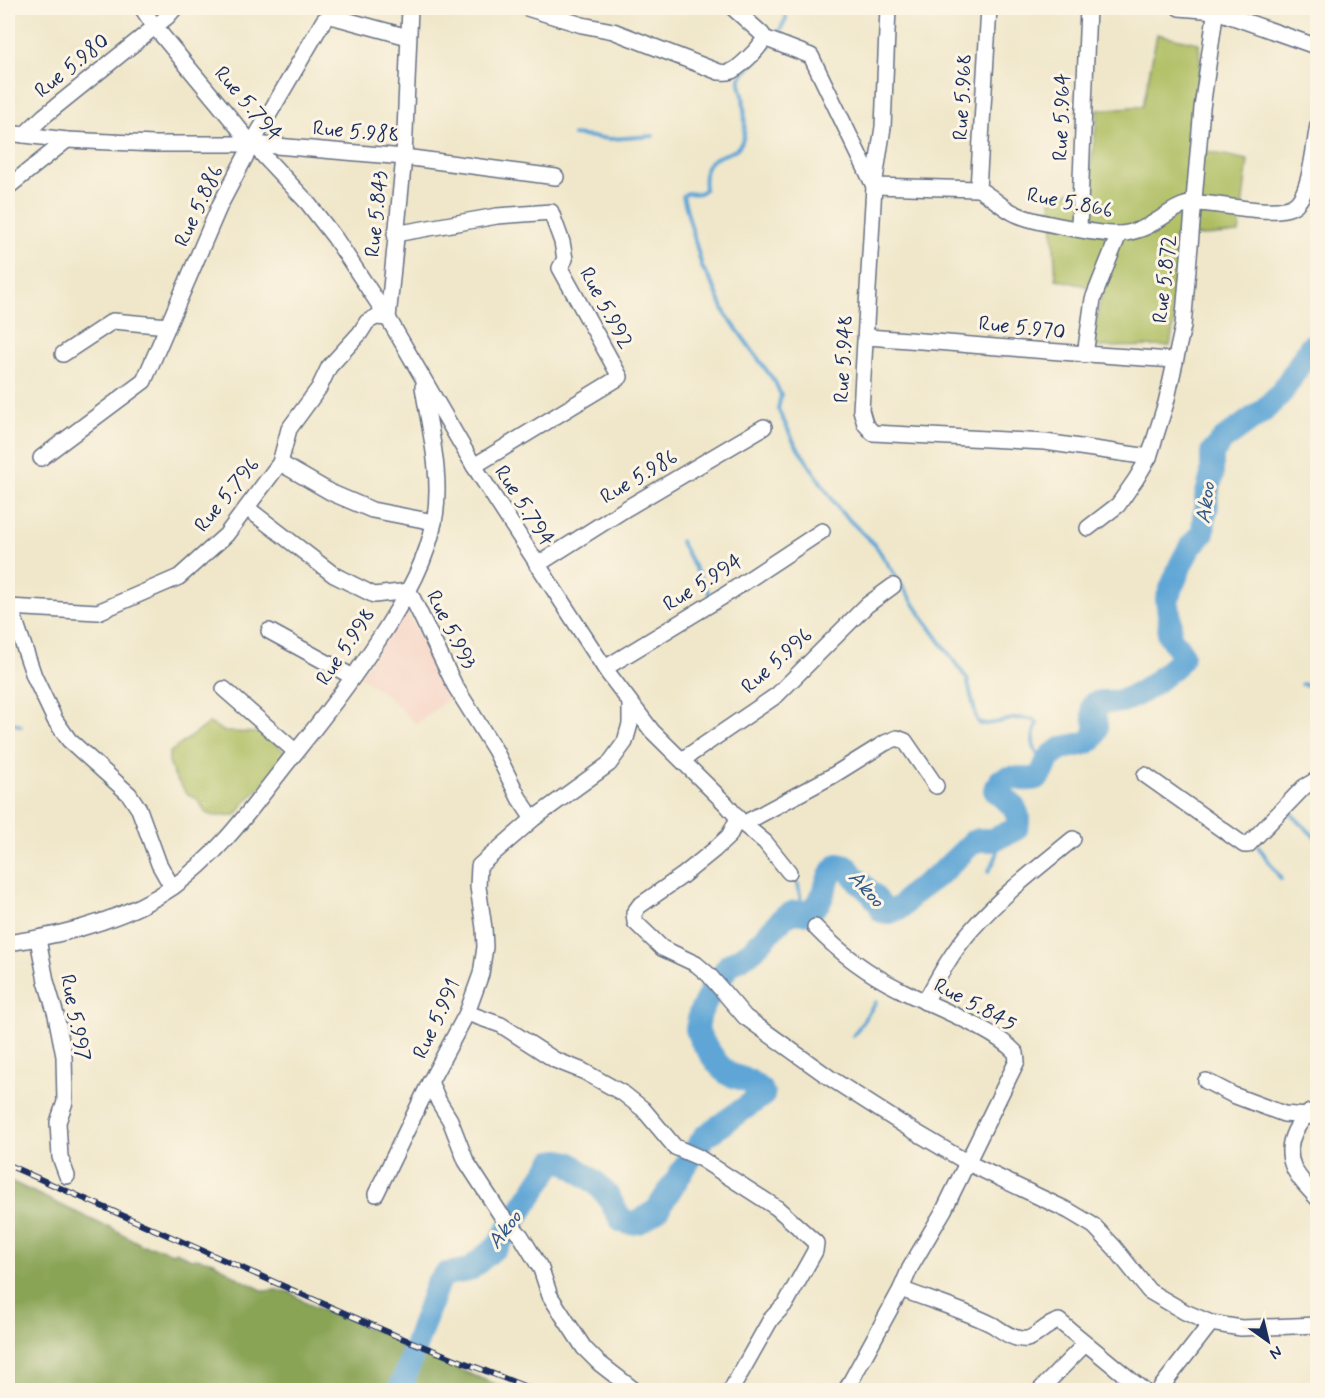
<svg xmlns="http://www.w3.org/2000/svg" width="1325" height="1398" viewBox="0 0 1325 1398" font-family="Mynerve,sans-serif">
<style>
.built{fill:#f6d2c4}
.green{fill:#adbd60;stroke:#64765f;stroke-width:1.5}
.forest{fill:#8aa456;stroke:#526a5a;stroke-width:1.5}
.lines{fill:none;stroke-linecap:round;stroke-linejoin:round}
.stream{stroke:#5fa6d6;stroke-width:4}
.river{stroke:#5fa6d6;stroke-width:24}
.street-casing{stroke:#666f84;stroke-width:18}
.street{stroke:#fff;stroke-width:15}
.rail-casing{stroke:#1b2f5e;stroke-width:6}
.rail{stroke:#fcf5e5;stroke-width:4;stroke-dasharray:11;stroke-linecap:butt}
.labels{text-anchor:middle;dominant-baseline:central;stroke-width:6;stroke-linejoin:round;paint-order:stroke}
.street-label{font-size:21px;fill:#1b2f5e;stroke:#fcf5e5}
.water-label{font-size:22px;font-style:italic;fill:#335988;stroke:#fcf5e5}
</style>
<rect width="100%" height="100%" fill="#fcf5e5"/>
<filter id="ink" filterUnits="userSpaceOnUse"><feTurbulence type="fractalNoise" baseFrequency=".0167" numOctaves="2"/><feDisplacementMap in="SourceGraphic" scale="12" xChannelSelector="R" yChannelSelector="G"/><feConvolveMatrix kernelMatrix="1 2 1 2 8 2 1 2 1" color-interpolation-filters="sRGB"/></filter>
<filter id="wash" filterUnits="userSpaceOnUse"><feTurbulence type="fractalNoise" baseFrequency=".008" numOctaves="4" result="noise"/><feDisplacementMap in="SourceGraphic" scale="24" xChannelSelector="R" yChannelSelector="G"/><feGaussianBlur stdDeviation="1.35" result="paint"/><feColorMatrix in="noise" values="0 0 0 0 0 0 0 0 0 0 0 0 0 0 0 0 0 1.4 0 .05"/><feComposite in="paint" operator="in"/></filter>
<g filter="url(#wash)">
<rect width="100%" height="100%" fill="#f0e7ca"/>
<polygon class="built" points="406,611 454,695 416,724 384,693 360,676"/>
<g class="green">
<polygon points="1157,34 1199,43 1205,151 1248,160 1239,233 1189,237 1170,346 1092,347 1102,290 1056,279 1051,200 1089,183 1098,110 1143,106"/>
<polygon points="209,723 225,732 264,733 286,753 260,788 245,802 236,815 213,816 205,812 197,799 187,794 174,776 169,762 169,753"/>
</g>
<polygon class="forest" points="8,1180 103,1225 108,1226 142,1245 161,1248 172,1253 176,1251 191,1259 196,1258 214,1262 240,1279 264,1291 276,1290 290,1292 306,1303 335,1316 350,1318 365,1328 383,1332 397,1342 401,1348 429,1355 438,1361 510,1390 8,1390"/>
<g class="lines">
<g class="stream">
<polyline points="775,39 786,19 785,8"/>
<path d="M770,45l-30,33c-1,7 2,12 3,18 1,12 4,31 0,43 -9,26 -43,4 -38,50 -5,6 -11,5 -18,4l-4,3 19,71 13,22 10,24 50,69 6,13 -3,14 16,33 46,69 36,35 48,73 43,60 10,41 3,4c19,1 35,-10 54,-4l3,4c-7,16 -5,28 9,39"/>
<polyline points="573,135 611,139 653,136"/>
<polyline points="680,541 711,597"/>
<polyline points="1302,684 1318,687"/>
<polyline points="8,721 21,726"/>
<polyline points="1288,811 1318,840"/>
<polyline points="1258,846 1281,879"/>
<path d="M988,872c8,-14 13,-18 5,-32"/>
<polyline points="798,884 803,913"/>
<polyline points="853,1036 876,1002"/>
</g>
<path class="river" d="M400,1390l37,-106 9,-10 23,-4 29,-25 55,-83 7,-1 9,2 27,20 11,12 15,26 8,2 9,-1 18,-12 47,-73 59,-42 -1,-4 -13,-10 -21,-7 -11,-11 -17,-25 -3,-9 3,-16 12,-24 17,-24 23,-14 32,-34 11,-5 8,1 8,-3 9,-9 10,-26 8,-10 9,2c9,17 31,26 35,44l8,1 11,-5 10,-12 31,-23 31,-30 6,-2h14l23,-11c8,-18 -8,-28 -21,-39l5,-9c16,-8 23,2 36,-3 9,-3 8,-16 15,-22 4,-3 8,-6 12,-8 12,-4 32,-1 33,-20 1,-7 -4,-15 -3,-23 8,-6 21,-1 31,-5 22,-7 41,-26 57,-40l1,-6 -13,-19 1,-15 -3,-21 14,-35 9,-17 13,-14 1,-16 3,-11 -1,-9 6,-22v-22l11,-13 40,-29 19,-19 29,-46h7"/>
</g>
</g>
<g filter="url(#ink)">
<g class="lines">
<defs>
<g id="street">
<polyline points="142,8 155,27 246,137 307,202 335,238 388,318 474,466 608,673 652,731 726,804 743,824 832,776 885,743 897,738 905,741 936,786"/>
<path d="M527,8l55,17 31,6 106,41c1,0 8,1 10,0 9,-2 32,-25 35,-34l-2,-4 -29,-26"/>
<polyline points="888,8 883,127 874,186 861,410 865,424 873,433 1045,442 1149,457"/>
<polyline points="1179,8 1216,11 1318,47"/>
<path d="M764,38l47,18 63,130 104,3c14,7 24,19 38,25 15,8 86,21 103,20 7,0 16,-3 22,-5 19,-7 33,-24 53,-26 24,-1 87,17 103,0 14,-14 17,-58 21,-78"/>
<polyline points="8,133 67,140 154,144 253,144 404,157 556,177"/>
<polyline points="24,135 44,116 167,17 175,8"/>
<polyline points="8,187 67,140"/>
<polyline points="978,189 989,8"/>
<polyline points="1079,228 1088,8"/>
<polyline points="395,234 497,216 551,212 562,242 565,259 560,268 620,377 474,466"/>
<path d="M866,337c103,7 206,17 309,23"/>
<polyline points="63,354 113,321 168,326"/>
<polyline points="1085,355 1093,299 1119,234"/>
<polyline points="41,458 144,381 220,205 258,133 324,20 331,16 408,37"/>
<polyline points="280,463 332,493 372,510 434,522"/>
<polyline points="247,508 334,575 374,595 409,591 455,686 495,750 519,798 533,819"/>
<polyline points="1088,528 1118,505 1136,479 1149,457 1166,403 1183,326 1202,108 1216,8"/>
<polyline points="537,565 627,508 764,427"/>
<polyline points="8,607 98,612 179,577 226,535 280,463 289,429 319,388 329,367 360,333 367,322 376,317 388,318 404,157 410,8"/>
<polyline points="11,609 34,676 55,720 69,740 129,794 139,809 159,864 172,887"/>
<polyline points="269,631 353,677"/>
<polyline points="605,668 722,597 822,531"/>
<polyline points="224,689 296,752"/>
<polyline points="682,760 777,695 867,605 893,586"/>
<polyline points="1145,775 1244,845 1248,845 1304,787 1318,779"/>
<polyline points="738,818 729,836 714,850 682,876 639,906 634,913 635,922 662,948 696,964 709,975 745,1017 830,1078 902,1124 968,1163 1069,1211 1094,1226 1114,1247 1149,1291 1185,1312 1211,1323"/>
<polyline points="743,824 765,842 789,872"/>
<path d="M815,927c24,25 52,46 84,62 32,17 94,39 117,64l1,8 -73,149 -34,58 -9,21 -55,101"/>
<polyline points="38,939 46,981 56,1015 64,1056 65,1102 58,1122 60,1157 67,1176"/>
<path d="M8,943c56,-8 117,-23 165,-56 50,-35 84,-87 122,-134 33,-41 65,-83 93,-128 20,-32 39,-65 46,-103 9,-43 -4,-91 -11,-135"/>
<path d="M925,1002c14,-26 28,-52 48,-74 29,-33 66,-61 100,-89"/>
<polyline points="467,1013 501,1025 555,1060 583,1071 624,1094 643,1109 675,1147 698,1157 777,1208 816,1243 815,1251 786,1303 771,1319 731,1390"/>
<polyline points="1206,1081 1233,1095 1284,1114 1318,1117"/>
<polyline points="430,1082 439,1102 450,1120 466,1161 501,1215 521,1236 541,1269 550,1296 584,1348 599,1363 634,1390"/>
<path d="M1310,1112c-6,5 -11,12 -15,19 -14,29 3,47 23,68"/>
<polyline points="376,1194 430,1082 467,1013 481,974 485,947 484,928 478,887 479,866 533,819 609,764 625,742 630,724 630,703"/>
<path d="M901,1289c30,12 63,21 92,36 9,6 22,16 34,14 10,-2 17,-14 32,-18l84,69"/>
<polyline points="1040,1390 1085,1344"/>
<polyline points="1159,1390 1211,1323 1241,1328 1318,1325"/>
</g>
</defs>
<use href="#street" class="street-casing"/>
<use href="#street" class="street"/>
<defs>
<polyline id="rail" points="8,1165 399,1337 534,1390"/>
</defs>
<use href="#rail" class="rail-casing"/>
<use href="#rail" class="rail"/>
</g>
</g>
<g class="labels">
<g class="street-label">
<text transform="translate(72 66) rotate(-39)">Rue 5.980</text>
<text transform="translate(963 97) rotate(-87)">Rue 5.968</text>
<text transform="translate(248 104) rotate(49)">Rue 5.794</text>
<text transform="translate(1062 117) rotate(-88)">Rue 5.964</text>
<text transform="translate(356 132) rotate(5)">Rue 5.988</text>
<text transform="translate(1070 203) rotate(11)">Rue 5.866</text>
<text transform="translate(199 206) rotate(-65)">Rue 5.886</text>
<text transform="translate(377 214) rotate(-84)">Rue 5.843</text>
<text transform="translate(1165 279) rotate(-84)">Rue 5.872</text>
<text transform="translate(606 308) rotate(61)">Rue 5.992</text>
<text transform="translate(1022 328) rotate(6)">Rue 5.970</text>
<text transform="translate(844 359) rotate(-87)">Rue 5.948</text>
<text transform="translate(639 477) rotate(-31)">Rue 5.986</text>
<text transform="translate(227 495) rotate(-51)">Rue 5.796</text>
<text transform="translate(524 506) rotate(57)">Rue 5.794</text>
<text transform="translate(703 583) rotate(-32)">Rue 5.994</text>
<text transform="translate(451 630) rotate(63)">Rue 5.993</text>
<text transform="translate(346 647) rotate(-56)">Rue 5.998</text>
<text transform="translate(777 661) rotate(-42)">Rue 5.996</text>
<text transform="translate(975 1005) rotate(28)">Rue 5.845</text>
<text transform="translate(75 1018) rotate(79)">Rue 5.997</text>
<text transform="translate(437 1019) rotate(-65)">Rue 5.991</text>
</g>
<g class="water-label">
<text transform="translate(1206 503) rotate(-83)">Akoo</text>
<text transform="translate(866 889) rotate(47)">Akoo</text>
<text transform="translate(505 1230) rotate(-53)">Akoo</text>
</g>
</g>
<rect width="1325" height="1398" fill="none" stroke="#fcf5e5" stroke-width="30"/>
<g transform="translate(1268 1341) rotate(146)" stroke="#fcf5e5" stroke-width="4.5" paint-order="stroke">
<path d="M0-4.5L10 22L0 15L-10 22Z" fill="#1b2f5e"/>
<text y="-9" font-size="16" font-weight="bold" text-anchor="middle" fill="#1b2f5e">N</text>
</g>
</svg>
